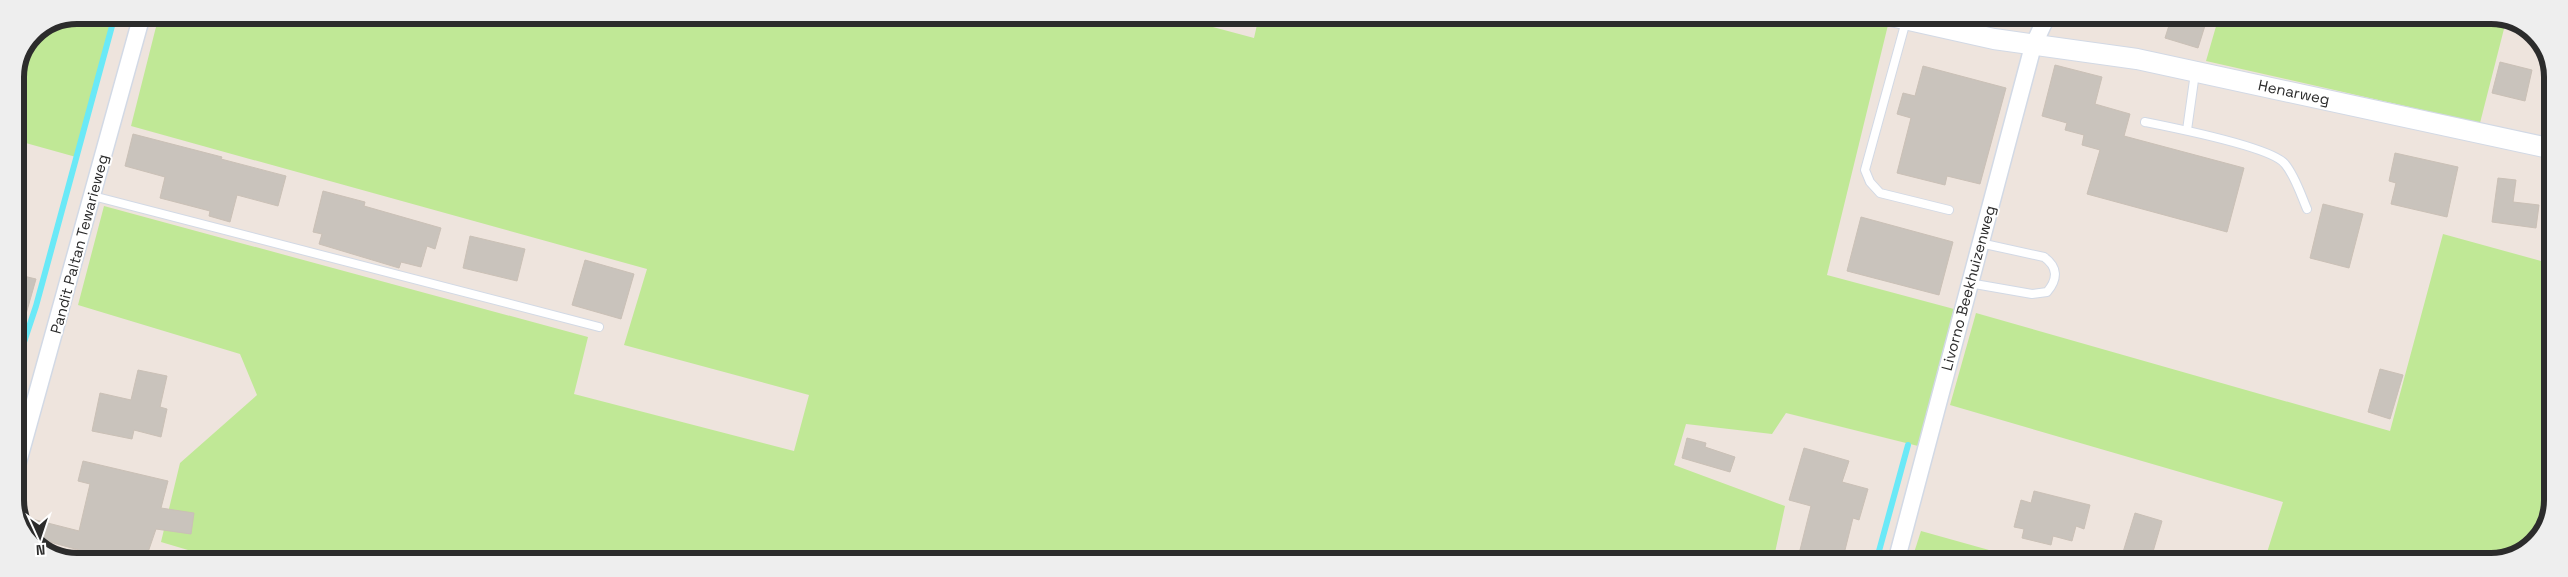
<svg xmlns="http://www.w3.org/2000/svg" width="2568" height="577" viewBox="0 0 2568 577" font-family="'Space Grotesk',sans-serif">
<style>
.green{fill:#c0e896}
.lines{fill:none;stroke-linecap:round;stroke-linejoin:round}
.stream{stroke:#6ae9f7;stroke-width:6}
.building{fill:#c9c3bc;stroke:#cac0b6}
.service-casing{stroke:#d2d9e5;stroke-width:10}
.minor-casing{stroke:#d2d9e5;stroke-width:19}
.tertiary-casing{stroke:#d2d9e5;stroke-width:22}
.service{stroke:#fff;stroke-width:8}
.minor{stroke:#fff;stroke-width:16}
.tertiary{stroke:#fff;stroke-width:20}
.labels{text-anchor:middle;dominant-baseline:central;stroke-width:4;stroke-linejoin:round;paint-order:stroke}
.street-label{font-size:15px;fill:#2c2c2c;stroke:#fff}
.rim{fill:none;stroke:#2c2c2c;stroke-width:6}
</style>
<rect width="100%" height="100%" fill="#eee4dd"/>
<g class="green">
<polygon points="77,15 115,15 76,157 15,140 15,76 33,33"/>
<polygon points="159,15 1178,16 1183,19 1254,38 1259,16 1844,16 1888,25 1827,275 1954,309 1918,446 1786,413 1772,434 1686,424 1674,465 1785,506 1773,562 225,561 161,542 180,463 257,395 240,354 78,305 104,206 588,337 574,394 794,451 809,395 624,345 647,269 131,126"/>
<polygon points="2219,16 2504,16 2517,24 2506,21 2480,123 2206,61"/>
<polygon points="2443,234 2552,264 2552,513 2532,547 2492,562 2264,562 2283,502 1950,405 1976,313 2390,431"/>
<polygon points="1921,531 2032,562 1911,562"/>
</g>
<g class="lines">
<g class="stream">
<polyline points="15,369 36,306 115,15"/>
<polyline points="1876,562 1908,445"/>
</g>
</g>
<g class="building">
<polygon points="2172,16 2208,16 2198,48 2165,38"/>
<polygon points="2500,62 2532,70 2525,101 2492,93"/>
<polygon points="2055,65 2102,77 2095,104 2130,114 2124,136 2244,168 2227,232 2087,194 2100,150 2082,145 2084,135 2065,130 2067,123 2042,116"/>
<polygon points="1923,66 2006,88 1980,184 1947,176 1945,185 1897,173 1911,118 1897,114 1903,93 1915,96"/>
<polygon points="133,134 222,157 221,159 286,176 278,206 237,195 230,222 209,216 210,211 160,198 165,177 125,166"/>
<polygon points="2395,153 2458,167 2447,217 2391,204 2396,183 2389,181"/>
<polygon points="2498,178 2516,180 2513,202 2539,205 2536,228 2492,222"/>
<polygon points="323,191 365,202 364,206 441,228 435,249 427,246 421,267 401,262 399,268 319,244 322,234 313,232"/>
<polygon points="2323,204 2363,214 2349,268 2310,258"/>
<polygon points="1861,217 1953,242 1939,295 1847,271"/>
<polygon points="470,236 525,249 517,281 463,268"/>
<polygon points="585,260 634,274 621,319 572,305"/>
<polygon points="15,274 36,279 20,335 15,334"/>
<polygon points="2380,369 2403,375 2390,419 2368,412"/>
<polygon points="138,370 167,376 160,407 167,409 161,437 134,430 132,439 92,431 100,393 131,400"/>
<polygon points="1687,438 1706,443 1705,447 1735,457 1730,472 1682,458"/>
<polygon points="1804,448 1849,461 1842,482 1868,489 1859,520 1853,518 1842,562 1797,562 1811,506 1789,500"/>
<polygon points="83,461 168,481 161,508 194,513 191,534 156,529 145,561 76,561 79,550 28,536 32,519 79,531 90,484 78,481"/>
<polygon points="2034,491 2090,505 2084,529 2076,526 2072,541 2053,536 2051,545 2022,538 2024,529 2014,527 2021,500 2031,503"/>
<polygon points="2135,513 2162,521 2150,562 2120,562"/>
</g>
<g class="lines">
<defs>
<g id="service">
<polyline points="1906,21 1865,170 1870,182 1880,193 1949,210"/>
<path d="M2145,122c25,5 127,25 140,42 10,12 16,31 22,45"/>
<polyline points="2187,130 2195,73"/>
<polyline points="93,196 599,327"/>
<path d="M1969,283l63,11 15,-2c11,-13 11,-25 -3,-35l-64,-14"/>
</g>
<g id="minor">
<polyline points="15,473 142,15"/>
<polyline points="1896,562 2033,46 2047,16"/>
</g>
<polyline id="tertiary" points="1891,16 1994,39 2137,59 2553,149"/>
</defs>
<use href="#service" class="service-casing"/>
<use href="#minor" class="minor-casing"/>
<use href="#tertiary" class="tertiary-casing"/>
<use href="#service" class="service"/>
<use href="#minor" class="minor"/>
<use href="#tertiary" class="tertiary"/>
</g>
<g class="labels">
<g class="street-label">
<text transform="translate(2294 92) rotate(12)">Henarweg</text>
<text transform="translate(79 244) rotate(-75)">Pandit Paltan Tewarieweg</text>
<text transform="translate(1968 288) rotate(-75)">Livorno Beekhuizenweg</text>
</g>
</g>
<path d="M0 0H2568V577H0ZM77 24H2491A53 53 0 0 1 2544 77V500A53 53 0 0 1 2491 553H77A53 53 0 0 1 24 500V77A53 53 0 0 1 77 24Z" fill="#eee" fill-rule="evenodd"/>
<path class="rim" d="M77 24H2491A53 53 0 0 1 2544 77V500A53 53 0 0 1 2491 553H77A53 53 0 0 1 24 500V77A53 53 0 0 1 77 24Z"/>
<g transform="translate(40 537) rotate(177)" stroke="#ffffff" stroke-width="4" paint-order="stroke">
<path d="M0-4L9 19L0 12L-9 19Z" fill="#2c2c2c"/>
<text y="-8" font-size="14" font-weight="bold" text-anchor="middle" fill="#2c2c2c">N</text>
</g>
</svg>
